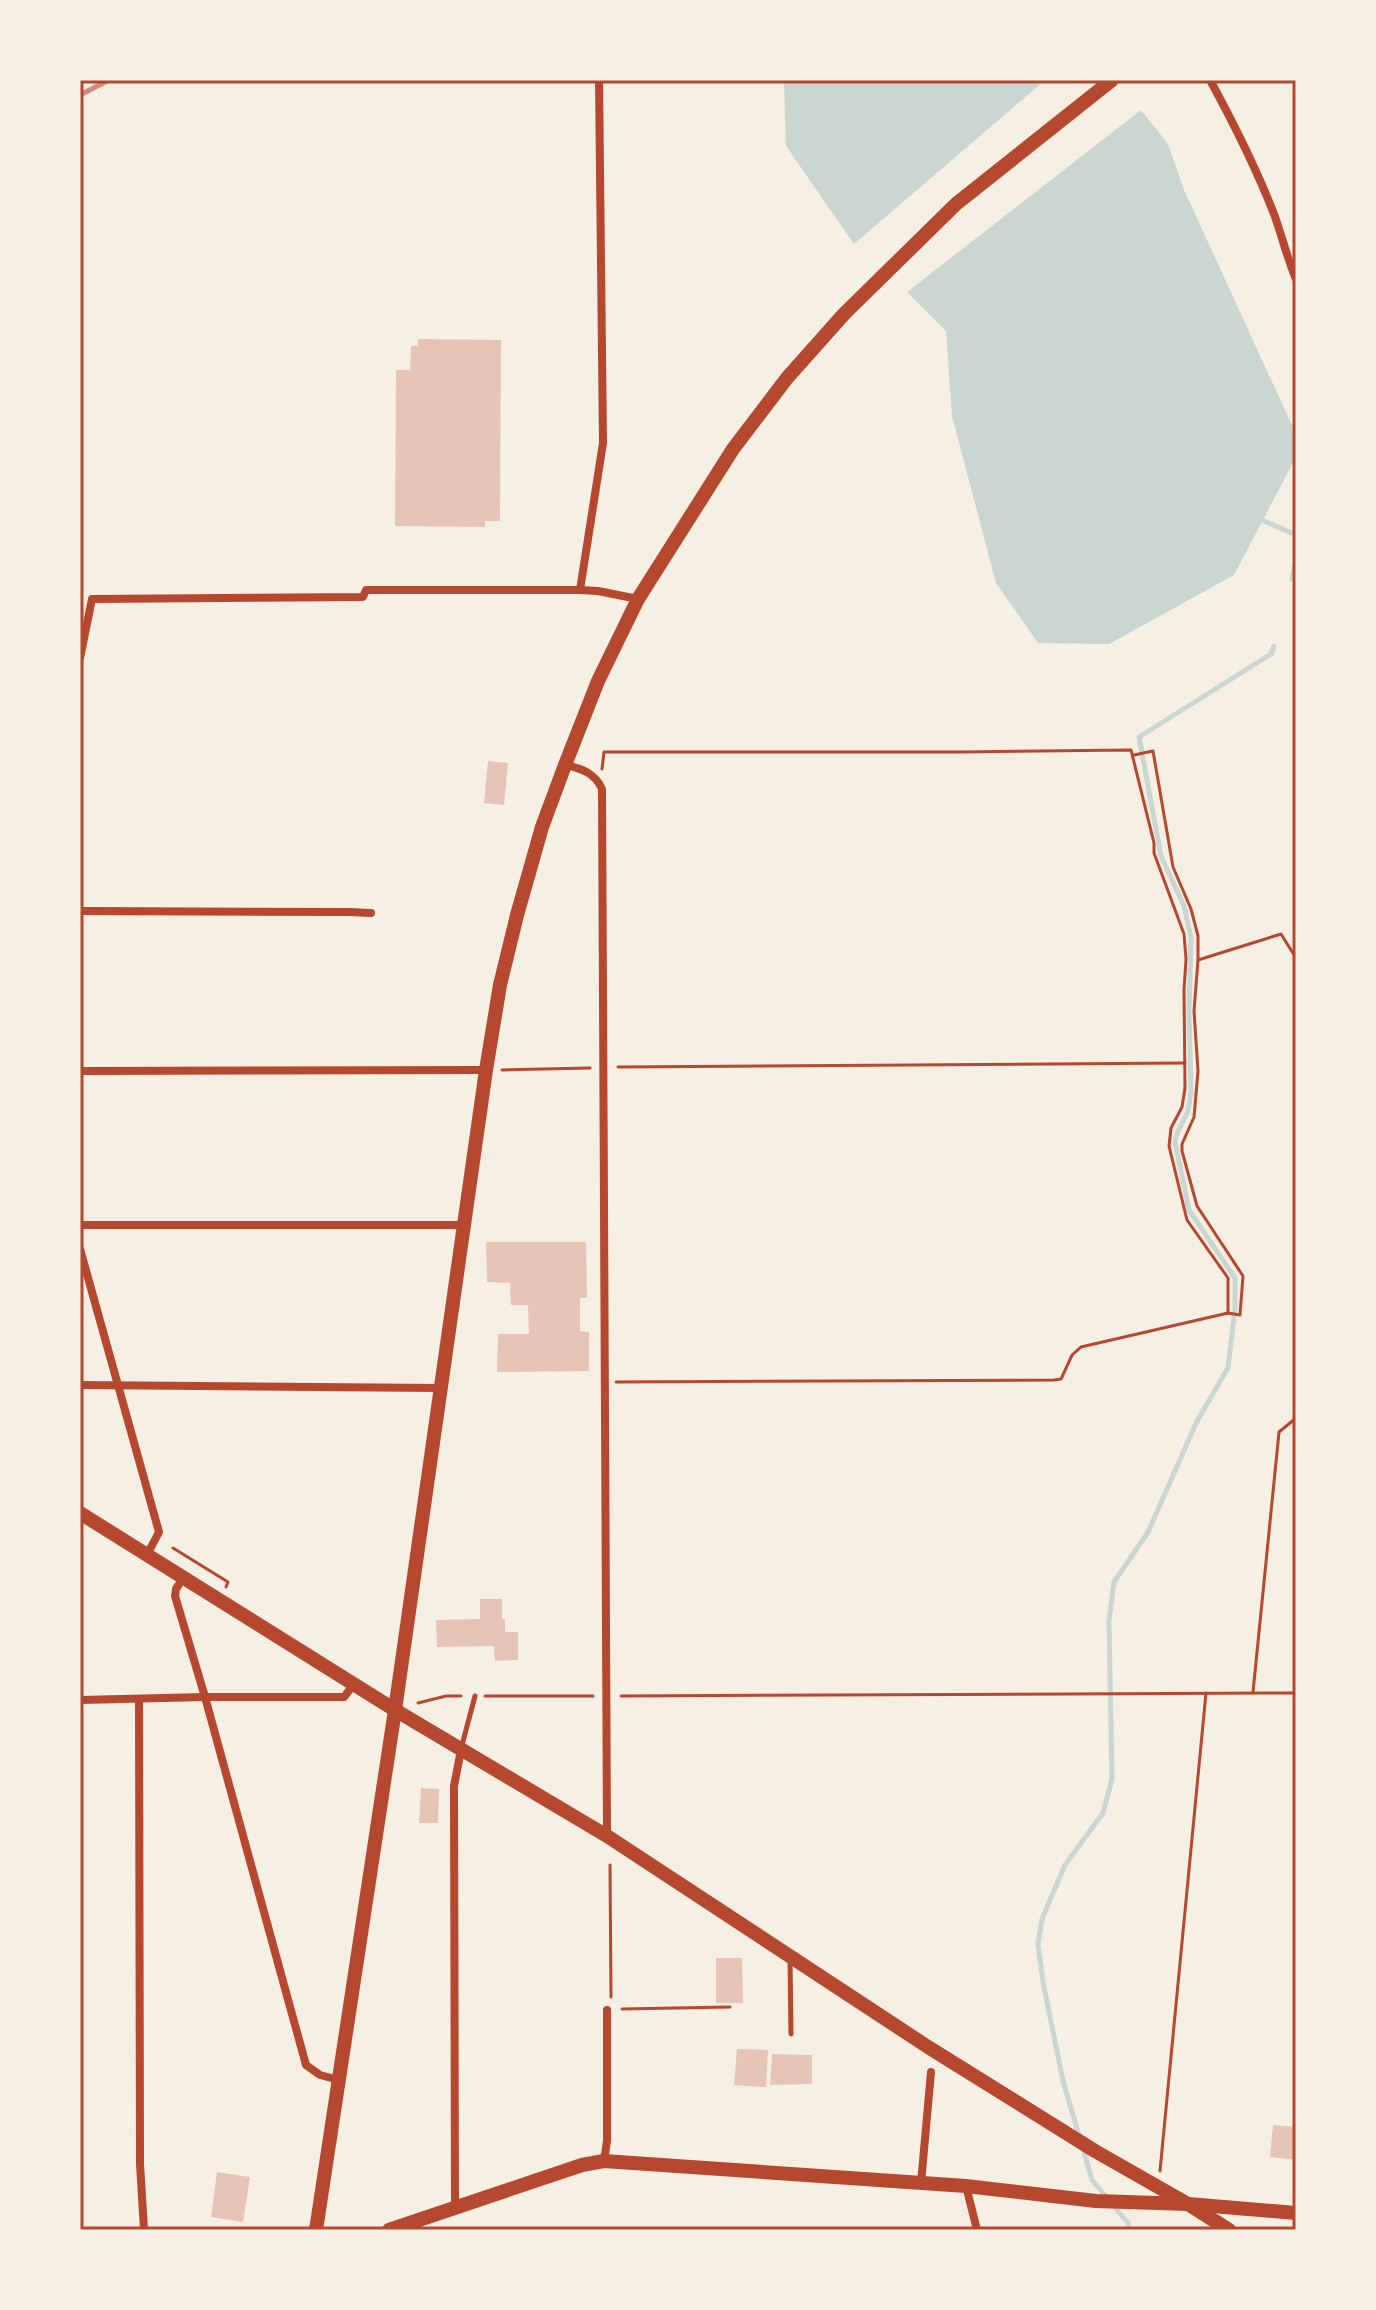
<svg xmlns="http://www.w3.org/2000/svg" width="1376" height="2310" viewBox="0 0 1376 2310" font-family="'Asap Condensed',sans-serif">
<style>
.water{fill:#c9d6d2}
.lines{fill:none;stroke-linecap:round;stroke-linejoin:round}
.stream{stroke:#c9d6d2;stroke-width:5}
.building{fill:#e6c5b7}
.path{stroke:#b5482f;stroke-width:3}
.service{stroke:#b5482f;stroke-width:5}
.minor{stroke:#b5482f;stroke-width:8}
.tertiary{stroke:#b5482f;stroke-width:14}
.secondary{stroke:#b5482f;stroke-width:14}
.rail{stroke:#cf8b77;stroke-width:5}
.neatline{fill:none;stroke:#b5482f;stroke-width:3}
</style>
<rect width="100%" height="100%" fill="#f6efe4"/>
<g class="water">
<polygon points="784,80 1045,80 854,244 786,146"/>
<polygon points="1141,110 1168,144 1184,190 1296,434 1296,457 1234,575 1109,644 1038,643 996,583 952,416 946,331 907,292"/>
</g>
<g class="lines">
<g class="stream">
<polyline points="1262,520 1296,535"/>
<polyline points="1292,579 1296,558"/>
<polyline points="1080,2139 1063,2081 1043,1982 1038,1944 1042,1919 1065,1865 1103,1813 1112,1779 1109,1621 1114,1582 1148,1532 1197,1421 1228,1368 1235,1309 1235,1278 1189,1210 1175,1142 1177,1134 1188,1111 1191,1093 1189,1011 1191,938 1184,906 1161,856 1139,737 1271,654 1274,646"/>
<polyline points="1083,2148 1092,2180 1128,2223 1130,2230"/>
</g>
</g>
<g class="building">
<polygon points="418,339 501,340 500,521 485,521 485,527 395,526 396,370 410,370 411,346 418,346"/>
<polygon points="488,761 508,763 504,805 484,803"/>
<polygon points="486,1242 586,1242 587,1298 580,1298 580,1331 589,1332 589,1371 497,1372 498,1334 529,1334 528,1305 511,1305 510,1283 487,1282"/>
<polygon points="480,1599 502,1599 502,1619 505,1619 505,1632 518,1632 518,1660 495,1661 494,1646 437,1647 436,1620 480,1619"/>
<polygon points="421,1788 439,1789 438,1823 419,1823"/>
<polygon points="716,1958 742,1958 743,2003 716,2003"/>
<polygon points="737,2049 768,2050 766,2087 734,2085"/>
<polygon points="772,2054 812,2055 812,2084 770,2085"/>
<polygon points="1273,2125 1296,2127 1296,2160 1270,2157"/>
<polygon points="217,2172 250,2177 243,2222 211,2217"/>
</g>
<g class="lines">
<g class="path">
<polyline points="1134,755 1153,751 1173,867 1191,909 1198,936 1198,960"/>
<polyline points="602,769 604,752 962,752 1131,750 1154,843 1154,853 1184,934 1186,959 1184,990 1185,1088 1182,1107 1171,1128 1169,1146 1187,1220 1228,1278 1228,1313"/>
<polyline points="618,1067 1185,1063"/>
<polyline points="502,1070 590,1068"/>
<polyline points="616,1382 1054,1380 1061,1379 1072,1355 1081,1347 1228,1313 1240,1315 1243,1276 1197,1206 1182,1151 1182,1144 1194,1117 1198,1071 1194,1011 1198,960 1281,934 1296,958"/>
<polyline points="173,1548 228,1582 226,1587"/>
<polyline points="1253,1692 1279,1432 1296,1418"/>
<polyline points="485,1696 593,1696"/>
<polyline points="621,1696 1296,1693"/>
<polyline points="418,1703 446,1696 461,1696"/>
<polyline points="610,1865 611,1997"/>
<polyline points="622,2009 730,2007"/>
<polyline points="1160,2171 1206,1693"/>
</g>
<g class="service">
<polyline points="461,1749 475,1696"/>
<polyline points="790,1958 791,2034"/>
</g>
<g class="minor">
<polyline points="599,80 603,443 580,590 598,591 638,599"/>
<path d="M1210,80c24,44 46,88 64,134 8,22 13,44 22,65"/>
<polyline points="80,658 92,599 363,597 366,590 580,590"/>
<path d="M565,765c16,3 30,8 37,24l5,1047"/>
<polyline points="80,911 349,912 371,913"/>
<polyline points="80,1071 486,1070"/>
<polyline points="80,1225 463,1225"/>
<polyline points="80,1249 159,1532 147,1555"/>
<polyline points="80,1385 441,1388"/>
<polyline points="183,1578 176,1589 175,1596 205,1697 306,2065 320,2075 339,2080"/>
<polyline points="139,1699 140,2164 144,2230"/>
<polyline points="80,1700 205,1697 344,1697 354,1684"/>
<polyline points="604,2161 607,2141 607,2010"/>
<polyline points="921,2183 931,2072"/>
<polyline points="966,2186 977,2230"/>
<polyline points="455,2208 454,1786 461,1750"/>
</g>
<polyline class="tertiary" points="80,1513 395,1710 607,1836 928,2047 1095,2151 1188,2204 1229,2230"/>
<g class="secondary">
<polyline points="316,2230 395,1710 486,1070 500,985 517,915 542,827 565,765 598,681 638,599 733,449 787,378 844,314 956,204 1112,80"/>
<polyline points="389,2230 582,2165 604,2161 966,2186 1096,2201 1188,2204 1296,2213"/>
</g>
<polyline class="rail" points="80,95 109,80"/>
</g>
<rect width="1376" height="2310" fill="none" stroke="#f6efe4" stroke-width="164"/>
<rect x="82" y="82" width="1212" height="2146" class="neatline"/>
</svg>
